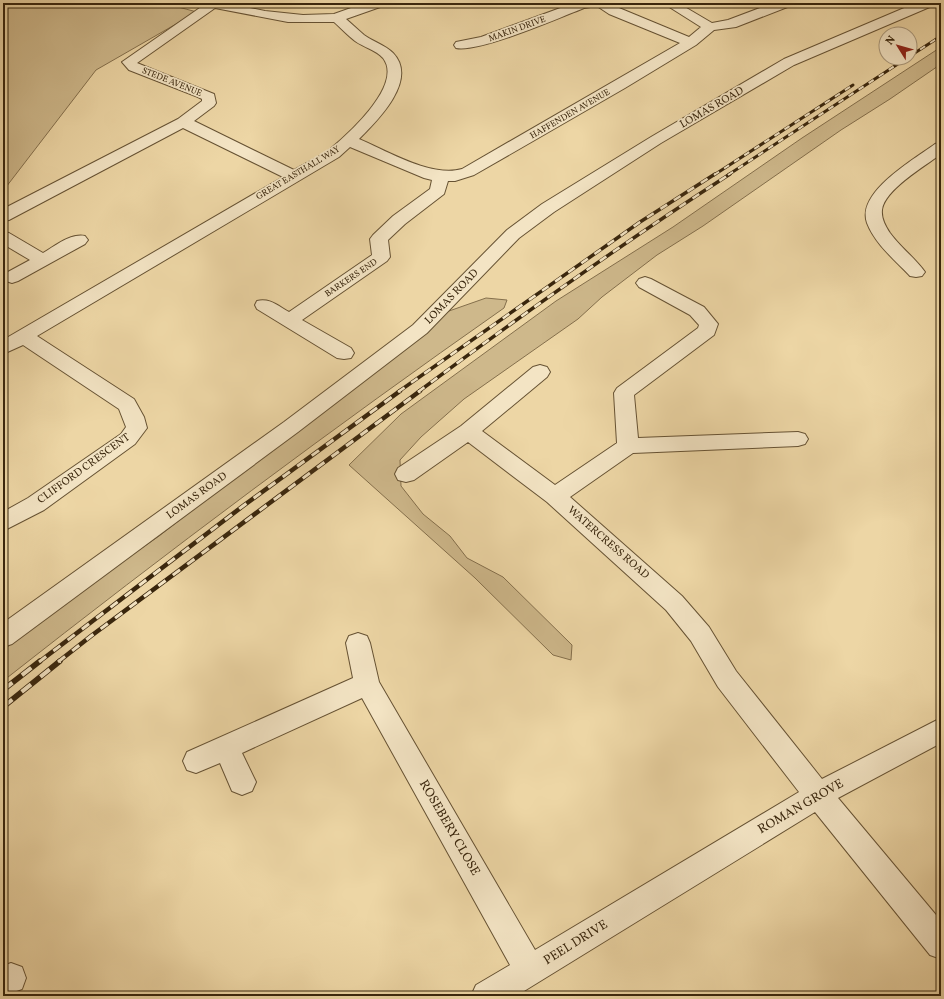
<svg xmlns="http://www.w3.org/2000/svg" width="944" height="999" viewBox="0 0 944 999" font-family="Vollkorn,serif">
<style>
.green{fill:#ceb88b;stroke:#846f4c}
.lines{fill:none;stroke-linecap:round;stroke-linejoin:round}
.minor-casing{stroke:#665233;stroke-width:2}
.minor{fill:#f3e4c4;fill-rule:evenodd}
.rail-far3-casing{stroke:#39260d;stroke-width:3}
.rail-far2-casing{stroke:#39260d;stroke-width:3.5}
.rail-far1-casing{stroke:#39260d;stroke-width:4.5}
.rail-casing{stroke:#39260d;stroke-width:5.5}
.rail-far3{stroke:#f3e4c4;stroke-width:2;stroke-dasharray:6;stroke-linecap:butt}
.rail-far2{stroke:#f3e4c4;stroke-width:2.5;stroke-dasharray:8;stroke-linecap:butt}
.rail-far1{stroke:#f3e4c4;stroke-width:3;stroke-dasharray:9;stroke-linecap:butt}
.rail{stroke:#f3e4c4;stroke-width:4;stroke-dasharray:12;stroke-linecap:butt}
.labels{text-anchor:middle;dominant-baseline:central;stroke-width:3.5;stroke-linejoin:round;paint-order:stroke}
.far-street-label{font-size:9px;fill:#39260d;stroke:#f3e4c4}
.street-label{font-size:11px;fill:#39260d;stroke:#f3e4c4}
.near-street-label{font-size:13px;fill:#39260d;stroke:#f3e4c4}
</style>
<rect width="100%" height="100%" fill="#edd6a5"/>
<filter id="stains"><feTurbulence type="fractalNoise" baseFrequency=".005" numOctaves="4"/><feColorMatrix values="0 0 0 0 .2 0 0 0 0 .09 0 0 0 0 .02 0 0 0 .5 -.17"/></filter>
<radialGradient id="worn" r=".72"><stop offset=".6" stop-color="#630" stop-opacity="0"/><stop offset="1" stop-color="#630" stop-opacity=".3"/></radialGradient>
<g class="green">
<polygon points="3,3 163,3 197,12 96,70 3,191"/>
<polygon points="941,47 941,64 890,99 841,130 703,226 657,255 602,297 578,319 464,399 421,437 400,460 401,486 423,514 450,536 467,558 503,577 572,645 571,660 553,655 475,578 349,465 401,414 556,301 673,227 802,138"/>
<path d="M486,298l21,2 -3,8c-170,119 -337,244 -501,373v-31l97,-73 59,-41 290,-225z"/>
</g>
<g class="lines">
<defs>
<g id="minor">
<path d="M203,3h23l39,8 38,4 31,-1 31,-11h19l-1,3 -37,13c6,5 12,11 18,16 10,7 21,10 29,18 26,27 -16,68 -34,86 28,12 73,39 103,30l218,-126 -71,-29 -12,-8 -13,2c-25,10 -106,45 -128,40l-2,-3 2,-3 25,-5 93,-34h36l9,5 70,29 12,-10 -38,-24h15l34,20 16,-3 45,-17h18l-1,3 -54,21 -22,3 -18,15 -71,43 -151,87 -19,6h-7l-4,13 -39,30 -17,16 2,17 -3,4 -85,59 49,28 3,5 -3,5 -7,1 -7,-1 -80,-49 -2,-4 2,-4c13,-3 21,5 32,11l83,-57 -2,-16 3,-4 20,-19 37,-27 2,-9 -8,-2 -74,-31 -11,10 -302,179 97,63 10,18 3,11 -12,16 -91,66 -41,21v-19l25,-14 93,-64 5,-7 -7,-18 -96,-64 -20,9v-14l280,-163 -100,-49 -174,92 -6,1v-12l175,-90 24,-18v-2l-4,-2 -69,-27 -7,-8 82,-57zM215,8l73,14h46c7,6 13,13 21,19 8,6 21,9 28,17 21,27 -36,77 -54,92 -11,8 -23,13 -35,20l-100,-49 20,-15 2,-3 -2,-9 -77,-31z"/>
<polygon points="916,3 933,3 932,6 794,65 661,143 554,212 519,238 427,333 298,432 12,644 3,647 3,623 284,422 413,325 507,230 542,204 651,137 784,59"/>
<path d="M941,142v12c-16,12 -57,36 -59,56 -1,8 4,17 8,23 10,14 25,25 35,39l-3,4 -6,1 -6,-1c-15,-16 -35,-32 -43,-53 -11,-31 48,-64 68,-79z"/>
<path d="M3,232l6,1 34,20c12,-7 28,-20 42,-17l3,4 -3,4 -67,37 -6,2 -6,-2 -3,-4 3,-4 24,-13 -27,-16z"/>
<polygon points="645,277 651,279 704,307 718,324 714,335 634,395 638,438 798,432 805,434 808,439 805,444 798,446 633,453 570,497 682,596 709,627 736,671 822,779 941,718 941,743 838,798 941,921 941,959 930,955 815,812 516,996 471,996 476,985 510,965 362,698 242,753 256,782 252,791 242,795 232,791 220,763 196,773 187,770 183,761 187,752 353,678 346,643 349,636 358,633 367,636 370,643 379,682 535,950 799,792 718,687 691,641 666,610 547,502 468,442 414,480 406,482 398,480 395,474 398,468 461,426 533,367 540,365 547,367 550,372 547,377 482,431 555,485 617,443 614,393 617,388 698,328 699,325 690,315 639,287 636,283 639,279"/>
<polygon points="11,963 22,967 26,978 22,989 3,996 3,966"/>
</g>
</defs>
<use href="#minor" class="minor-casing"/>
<use href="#minor" class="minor"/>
<defs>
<g id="rail-far3">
<polyline points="910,56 941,36"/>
<polyline points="714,175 853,85"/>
<polyline points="728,175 907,58"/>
</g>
<g id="rail-far2">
<polyline points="398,392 640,222 715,174"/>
<path d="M418,392c102,-76 205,-149 312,-218"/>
</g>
<g id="rail-far1">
<polyline points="39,662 243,506 400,391"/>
<polyline points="58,662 91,636 420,391"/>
</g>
<g id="rail">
<polyline points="3,690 40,661"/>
<polyline points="3,707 60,661"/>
</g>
</defs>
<use href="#rail-far3" class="rail-far3-casing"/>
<use href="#rail-far2" class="rail-far2-casing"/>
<use href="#rail-far1" class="rail-far1-casing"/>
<use href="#rail" class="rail-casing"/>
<use href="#rail-far3" class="rail-far3"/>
<use href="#rail-far2" class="rail-far2"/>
<use href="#rail-far1" class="rail-far1"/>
<use href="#rail" class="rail"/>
</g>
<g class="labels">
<g class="far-street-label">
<text transform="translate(517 29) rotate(-20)">MAKIN DRIVE</text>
<text transform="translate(172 82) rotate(22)">STEDE AVENUE</text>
<text transform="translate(570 114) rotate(-30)">HAFFENDEN AVENUE</text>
<text transform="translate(298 173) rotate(-31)">GREAT EASTHALL WAY</text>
<text transform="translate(351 278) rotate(-34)">BARKERS END</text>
</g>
<g class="street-label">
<text transform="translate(712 108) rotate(-30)">LOMAS ROAD</text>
<text transform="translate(452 297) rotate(-46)">LOMAS ROAD</text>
<text transform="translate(84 469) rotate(-36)">CLIFFORD CRESCENT</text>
<text transform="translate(197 496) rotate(-36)">LOMAS ROAD</text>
<text transform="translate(608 543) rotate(41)">WATERCRESS ROAD</text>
</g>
<g class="near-street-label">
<text transform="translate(801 807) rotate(-30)">ROMAN GROVE</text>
<text transform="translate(449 828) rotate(60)">ROSEBERY CLOSE</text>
<text transform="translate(576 943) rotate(-32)">PEEL DRIVE</text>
</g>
</g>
<rect width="944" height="999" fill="none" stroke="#edd6a5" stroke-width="16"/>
<rect x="4" y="4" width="936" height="991" fill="none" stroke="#39260d" stroke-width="2"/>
<rect x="8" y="8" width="928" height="983" fill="none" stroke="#39260d"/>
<g transform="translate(898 46) rotate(307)"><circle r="19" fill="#f3e4c4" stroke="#a9987b"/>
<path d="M0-3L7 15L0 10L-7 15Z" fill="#8f2418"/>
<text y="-6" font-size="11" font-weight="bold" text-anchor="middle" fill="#39260d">N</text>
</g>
<rect width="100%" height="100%" filter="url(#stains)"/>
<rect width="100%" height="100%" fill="url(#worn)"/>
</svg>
